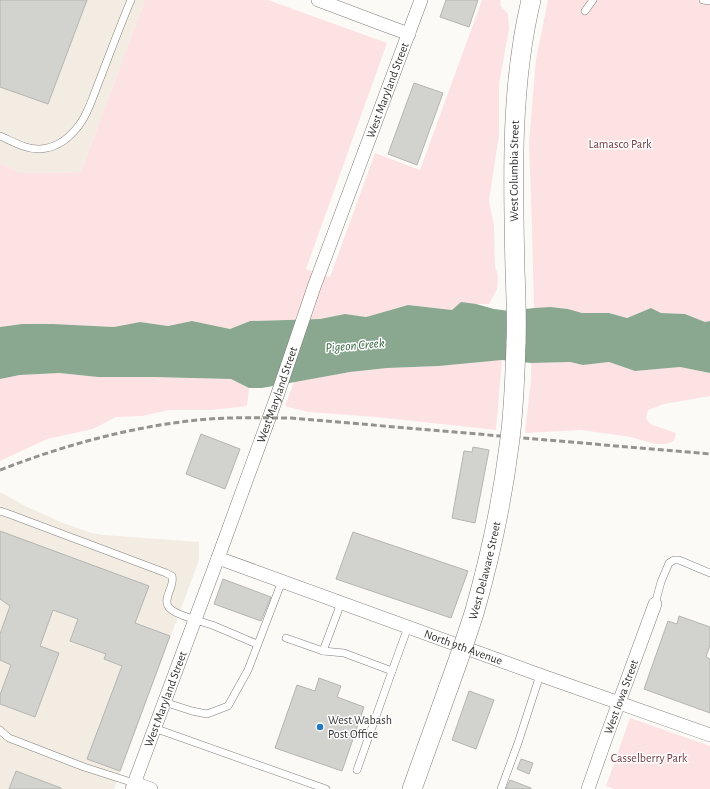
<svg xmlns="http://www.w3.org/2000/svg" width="710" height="789" viewBox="0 0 710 789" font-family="'Alegreya Sans',sans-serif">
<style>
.built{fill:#f2ece2}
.green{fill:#fde2e3}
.water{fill:#8aa88f}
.building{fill:#d2d2cf;stroke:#b4b5b1}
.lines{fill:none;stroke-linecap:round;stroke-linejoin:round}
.lane-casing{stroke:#817f7c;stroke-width:8}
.street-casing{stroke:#817f7c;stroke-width:14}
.secondary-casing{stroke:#817f7c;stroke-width:20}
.lane{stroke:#fff;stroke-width:7}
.street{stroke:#fff;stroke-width:13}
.secondary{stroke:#fff;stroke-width:19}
.rail{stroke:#949390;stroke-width:3;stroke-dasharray:6 3;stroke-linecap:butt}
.secondary-bridge-casing{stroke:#817f7c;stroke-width:20;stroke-linecap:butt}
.secondary-bridge{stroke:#fff;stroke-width:19}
.poi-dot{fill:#2378c6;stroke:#fff;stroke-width:1.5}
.labels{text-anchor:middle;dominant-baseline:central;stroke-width:3;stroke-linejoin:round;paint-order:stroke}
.street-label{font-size:12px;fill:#323230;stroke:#fff}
.park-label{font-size:12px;fill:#72393e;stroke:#fff}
.poi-label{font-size:12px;fill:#323230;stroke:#fff;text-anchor:start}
.water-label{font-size:13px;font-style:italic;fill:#33633e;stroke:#fff}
</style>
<rect width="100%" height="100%" fill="#fcfaf6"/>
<g class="built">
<polygon points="0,0 145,0 81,172 20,173 0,163"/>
<polygon points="0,492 25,506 63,523 92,533 104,535 199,542 199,560 114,789 0,789"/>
</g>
<g class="green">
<polygon points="145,0 268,0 387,43 306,269 330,277 375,153 420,170 482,0 501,0 500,5 508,14 509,29 499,84 499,135 489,200 494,226 495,267 498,275 497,289 489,304 476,304 452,310 408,305 366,317 345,314 320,319 250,321 230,329 192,321 168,326 140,322 114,327 53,324 22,324 0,327 0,163 20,173 81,172"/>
<polygon points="548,0 710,0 710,321 705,322 685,314 661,313 651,308 627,318 609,313 582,313 568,309 550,307 534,308 532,228 529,143 536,59"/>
<polygon points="502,360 496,430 376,417 308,412 285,406 294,382 350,372 387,368 439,366"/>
<polygon points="570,362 583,365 609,362 635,371 680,367 710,373 710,396 664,404 648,410 646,418 650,424 676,433 674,441 666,444 655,444 631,437 581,430 525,433 531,380 531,363"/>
<polygon points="59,373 98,377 152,377 231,379 249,388 247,406 211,410 169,410 142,416 116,417 93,429 47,439 0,461 0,379 20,375"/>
<polygon points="630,718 710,746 710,789 614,789 606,786"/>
</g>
<polygon class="water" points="461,302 476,304 494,309 510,311 534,308 550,307 568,309 582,313 609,313 627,318 651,308 661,313 685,314 705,322 710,321 710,373 680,367 635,371 609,362 583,365 570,362 531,363 502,360 439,366 387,368 350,372 262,388 249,388 231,379 152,377 98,377 59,373 20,375 0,379 0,327 22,324 53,324 114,327 140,322 168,326 192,321 230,329 250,321 320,319 345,314 366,317 408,305 452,310"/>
<g class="building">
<polygon points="0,0 87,0 48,104 0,87"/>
<polygon points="446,0 478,0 469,27 440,17"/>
<polygon points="414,83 443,93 417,165 388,154"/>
<polygon points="201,434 240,449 225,489 186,474"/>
<polygon points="473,447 489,450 475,523 452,518 464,451 472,452"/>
<polygon points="0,531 149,586 135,623 170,636 120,771 87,759 122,666 104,659 106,654 70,641 78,619 53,610 40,646 59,653 35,717 0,704 0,695 11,665 0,660 0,634 10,606 0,599"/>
<polygon points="353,532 468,571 451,618 336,579"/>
<polygon points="223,579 271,597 261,621 214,604"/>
<polygon points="679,616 710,627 710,645 706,657 710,659 710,713 644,689 668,621 677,624"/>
<polygon points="319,678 341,686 337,697 364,707 342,771 275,748 297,685 315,691"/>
<polygon points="469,691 494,700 476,749 452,740"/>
<polygon points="521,759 533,763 529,774 517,769"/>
<polygon points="16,771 61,788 61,789 9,789"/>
<polygon points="510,780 531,788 531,789 506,789"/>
</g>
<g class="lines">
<defs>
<g id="lane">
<polyline points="703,0 710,1"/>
<polyline points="585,11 593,0"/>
<path d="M0,136c12,5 27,14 40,13 15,-1 27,-9 36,-20 12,-14 17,-33 24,-50 10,-26 20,-53 31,-79"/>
<path d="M0,511l9,3 157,59 6,3c3,11 -9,20 -4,30 3,8 35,16 44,19 15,6 30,13 45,19"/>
<polyline points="655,604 661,582 669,563 674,560 679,560 710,573"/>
<polyline points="286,638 323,651 341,603"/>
<polyline points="323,651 344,653 392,671 408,627"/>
<polyline points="164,702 192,711 207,714 228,706 248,670 282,581"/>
<polyline points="154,728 326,789"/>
<polyline points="0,730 3,733 9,738 84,767 134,783"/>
<polyline points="357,770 392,671"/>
<polyline points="501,789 518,743 540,675"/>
</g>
<g id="street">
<polyline points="318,0 379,23 409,34"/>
<path id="s1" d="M218,558l322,117 170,60"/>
<polyline points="134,783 151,789"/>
<path id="s2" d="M132,789l86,-231 58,-159 38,-112 107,-287"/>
<path id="s3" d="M588,789l15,-43 52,-142"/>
</g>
<g id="secondary">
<path id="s4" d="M516,343c1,-24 0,-49 -1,-73 -2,-90 -5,-182 16,-270"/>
<polyline points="412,789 449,686"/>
</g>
</defs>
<use href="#lane" class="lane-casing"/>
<use href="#street" class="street-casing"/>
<use href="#secondary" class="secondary-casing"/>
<use href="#lane" class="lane"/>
<use href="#street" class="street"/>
<use href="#secondary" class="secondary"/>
<path class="rail" d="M0,470c67,-26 137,-45 209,-51 27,-2 54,-1 82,-1l419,36"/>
<defs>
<g id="secondary-bridge">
<path id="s5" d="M449,686c9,-25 18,-50 26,-76 15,-53 27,-108 34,-164 5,-34 6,-68 7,-103"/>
</g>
</defs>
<use href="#secondary-bridge" class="secondary-bridge-casing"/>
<use href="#secondary-bridge" class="secondary-bridge"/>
</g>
<circle class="poi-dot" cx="320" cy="727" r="4"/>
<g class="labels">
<g class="street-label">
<text stroke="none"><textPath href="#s2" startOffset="744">West Maryland Street</textPath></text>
<text stroke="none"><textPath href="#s4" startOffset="172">West Columbia Street</textPath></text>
<text stroke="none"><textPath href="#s2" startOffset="420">West Maryland Street</textPath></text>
<text stroke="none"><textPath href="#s5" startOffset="121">West Delaware Street</textPath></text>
<text stroke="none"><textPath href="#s1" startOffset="261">North 9th Avenue</textPath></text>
<text stroke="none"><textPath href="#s3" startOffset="98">West Iowa Street</textPath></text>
<text stroke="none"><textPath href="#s2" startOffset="96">West Maryland Street</textPath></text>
</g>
<g class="park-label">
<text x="620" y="144">Lamasco Park</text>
<text x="649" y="758">Casselberry Park</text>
</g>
<g class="poi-label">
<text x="328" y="720">West Wabash<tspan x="328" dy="14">Post Office</tspan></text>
</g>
<g class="water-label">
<text transform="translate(355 346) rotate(-5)">Pigeon Creek</text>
</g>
</g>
</svg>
